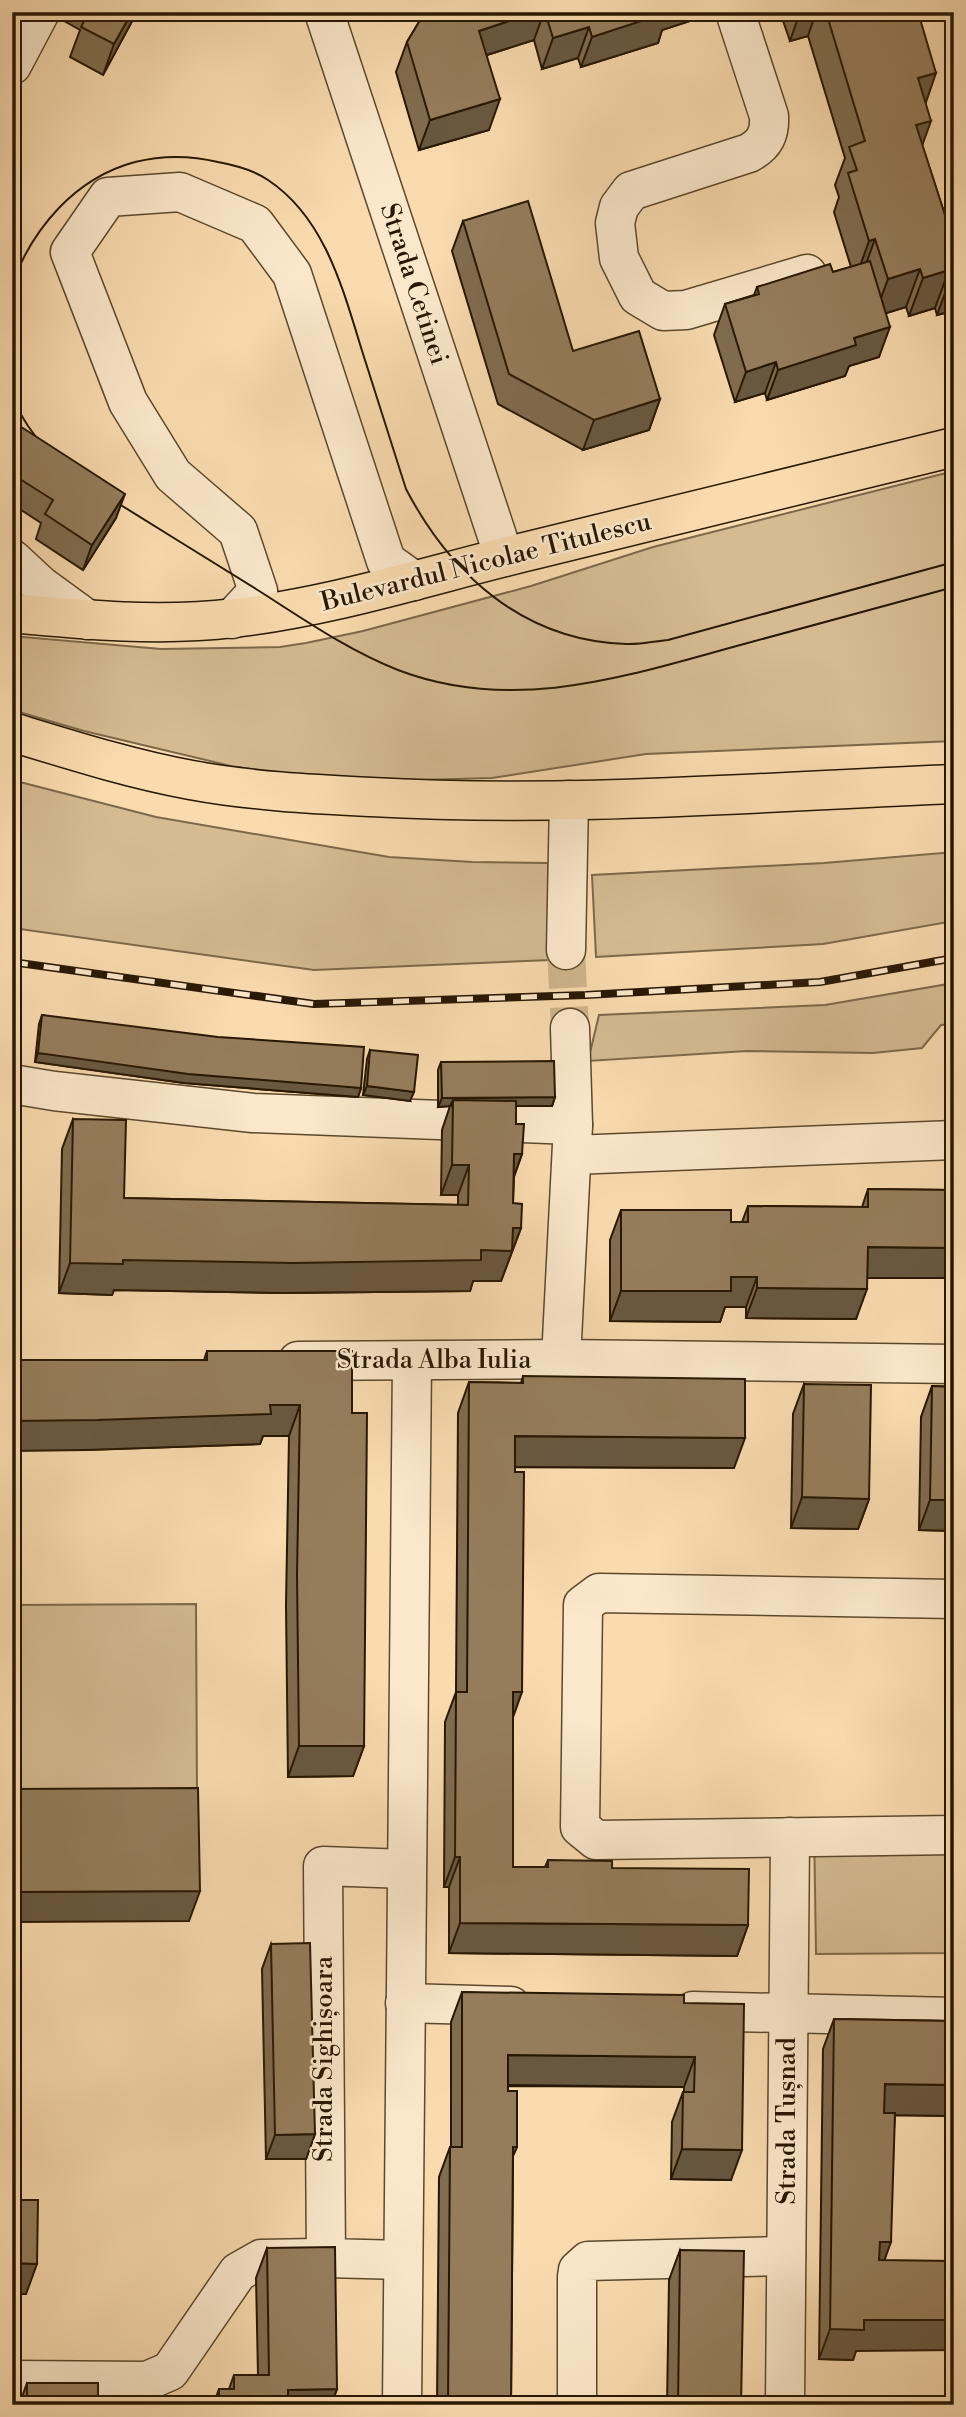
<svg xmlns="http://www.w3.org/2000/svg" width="966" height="2417" viewBox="0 0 966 2417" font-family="'Libre Bodoni',serif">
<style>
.green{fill:#d5ba92;stroke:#7e684a;stroke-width:2}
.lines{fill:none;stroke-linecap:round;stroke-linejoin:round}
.minor-tunnel{stroke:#cfb48c;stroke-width:38;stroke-dasharray:38 19;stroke-linecap:butt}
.minor-casing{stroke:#5c482d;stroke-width:41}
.major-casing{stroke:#281702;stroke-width:41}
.minor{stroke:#fbe8cb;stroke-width:38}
.major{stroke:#f9dbaf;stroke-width:38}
.tram{stroke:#281702;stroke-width:2}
.rail-casing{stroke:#281702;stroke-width:8}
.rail{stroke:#fbe8cb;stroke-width:5;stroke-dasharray:16;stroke-linecap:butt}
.wall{fill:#806c4f;stroke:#281702;stroke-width:2}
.shaded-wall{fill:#685840;stroke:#281702;stroke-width:2}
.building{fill:#957d5c;stroke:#281702;stroke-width:2}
.labels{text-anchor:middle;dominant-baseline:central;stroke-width:5;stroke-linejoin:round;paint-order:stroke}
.street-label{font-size:26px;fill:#281702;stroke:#fbe8cb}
</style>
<rect width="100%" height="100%" fill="#f9dbaf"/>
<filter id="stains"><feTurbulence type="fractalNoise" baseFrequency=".00286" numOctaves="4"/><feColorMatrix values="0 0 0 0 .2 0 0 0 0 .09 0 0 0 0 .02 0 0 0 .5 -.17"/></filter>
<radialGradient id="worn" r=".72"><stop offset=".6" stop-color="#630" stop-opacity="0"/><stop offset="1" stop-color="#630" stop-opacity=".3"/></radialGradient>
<g class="green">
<polygon points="954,471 954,741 646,754 492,778 418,780 283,774 231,766 84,731 12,710 12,636 161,649 280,647 306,643 363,631 531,586 653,547"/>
<polygon points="12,780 156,817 389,857 472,862 548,863 550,960 314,970 12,928"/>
<polygon points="954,852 954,921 823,944 596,957 592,875 824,863"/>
<polygon points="954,983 954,1024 941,1025 922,1048 873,1053 747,1051 588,1061 599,1015 825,1005"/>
<polygon points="196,1604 197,1795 12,1796 12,1605"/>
<polygon points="954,1816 954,1953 816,1954 814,1823"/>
</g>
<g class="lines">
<polyline class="minor-tunnel" points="566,950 570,1028"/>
<defs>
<g id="minor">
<polyline points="324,12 504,557"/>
<path d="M735,12l34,104c1,18 -4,28 -20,37l-118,38 -12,16 -4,16 4,35 19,38 25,15 23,-1 121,-36"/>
<polyline points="12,65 40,12"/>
<polyline points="12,559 40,585 88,620"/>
<polyline points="232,619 258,591 238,531 173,475 128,402 70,252 108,197 180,192 255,224 292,274 386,561 414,581"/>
<polyline points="566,950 569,800"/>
<polyline points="12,1084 54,1091 253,1113 573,1125"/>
<polyline points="572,1155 954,1140"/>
<polyline points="561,1359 573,1125 570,1028"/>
<polyline points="298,1361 561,1359 954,1364"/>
<polyline points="954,1599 599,1593 583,1605 580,1827 596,1840 954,1835"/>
<polyline points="405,2003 511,2006"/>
<polyline points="693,2011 954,2017"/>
<polyline points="403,2260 326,2258 323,1866 406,1869"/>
<polyline points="12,2380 147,2381 170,2371 238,2272 261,2259 316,2258"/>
<polyline points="402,2405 412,1361"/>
<polyline points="577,2405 577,2277 578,2270 588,2261 786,2256"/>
<polyline points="785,2405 790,1837"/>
</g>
<g id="major">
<path d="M12,613c74,7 148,14 222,5 102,-12 199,-44 299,-68 140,-34 280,-69 421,-103"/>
<path d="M12,732c59,18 119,37 179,48 59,11 120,14 180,17 194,11 389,-5 583,-13"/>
</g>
</defs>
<use href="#minor" class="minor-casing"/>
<use href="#major" class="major-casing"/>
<use href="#minor" class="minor"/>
<use href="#major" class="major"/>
<g class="tram">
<path d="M12,284c21,-56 63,-106 123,-122 28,-7 54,-7 83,0 16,3 36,8 50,18 59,39 76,114 96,177 14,44 28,88 42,132 45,86 118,152 220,155 14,1 29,-3 42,-4l286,-78"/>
<polyline points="12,400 28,426 47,452"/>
<path d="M103,494c51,32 102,63 153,95 46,29 91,61 142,81 118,45 231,5 346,-26 70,-19 140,-38 210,-57"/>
</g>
<defs>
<polyline id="rail" points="12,962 314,1004 586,995 820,982 954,958"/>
</defs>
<use href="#rail" class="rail-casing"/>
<use href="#rail" class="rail"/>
</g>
<g class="wall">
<polygon points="61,12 137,12 103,75 70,57 80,30 59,18"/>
<polygon points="425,12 694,12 690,21 662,30 658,43 581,67 578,58 542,69 534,40 487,55 489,130 419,150 396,72 407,42"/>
<polygon points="780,12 918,12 925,103 922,145 954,243 949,312 937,315 935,308 909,316 906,307 886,313 879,357 849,366 845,376 767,400 765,393 735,402 714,335 725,304 754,295 757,287 833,272 851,267 834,212 839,197 835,185 845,158 808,36 790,41"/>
<polygon points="463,221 573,351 660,399 649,430 583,450 498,404 452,251"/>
<polygon points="12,421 116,518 83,570 36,539 41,523 12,504"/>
<polygon points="42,1015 361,1088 358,1097 184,1083 35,1062 39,1024"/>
<polygon points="370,1050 410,1101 363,1095 367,1059"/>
<polygon points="441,1062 555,1097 552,1106 516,1106 516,1124 522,1154 514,1177 513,1203 521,1228 501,1281 473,1281 470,1291 281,1293 114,1290 112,1295 59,1293 62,1149 73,1119 124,1198 458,1205 458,1195 441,1195 442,1130 450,1106 438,1107 438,1070"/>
<polygon points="868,1189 954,1190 954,1278 867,1278 856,1319 746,1318 746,1307 725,1307 720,1322 610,1321 610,1240 621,1210 731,1222 742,1222 748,1206 862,1207"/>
<polygon points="207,1351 352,1413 364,1746 353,1776 288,1777 286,1605 289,1436 263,1436 260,1444 86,1450 204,1360"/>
<polygon points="523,1376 734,1468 515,1467 513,1718 513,1867 545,1867 548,1860 612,1868 748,1925 737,1956 449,1953 449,1887 444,1887 445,1722 456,1692 458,1413 469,1382 521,1383"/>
<polygon points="804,1384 869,1499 858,1529 791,1528 793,1414"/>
<polygon points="932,1386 954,1387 954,1531 919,1530 921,1417"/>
<polygon points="271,1944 315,2134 306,2159 266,2159 262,1969"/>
<polygon points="462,1992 684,2003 731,2180 671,2179 672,2122 683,2092 684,2092 684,2087 508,2086 508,2091 517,2147 513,2156 511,2405 437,2405 439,2177 450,2147 451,2147 451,2022"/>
<polygon points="834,2019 954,2021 954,2116 895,2115 885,2260 853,2360 819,2359 823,2049"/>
<polygon points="267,2248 337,2389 331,2405 213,2405 219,2389 229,2389 234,2375 258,2375 256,2278"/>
<polygon points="680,2250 741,2405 667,2405 669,2280"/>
<polygon points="27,2383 98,2405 19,2405"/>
</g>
<g class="shaded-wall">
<polygon points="132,12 137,12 103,75 114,44"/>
<polygon points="536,12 544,12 534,40 468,61 479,31"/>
<polygon points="662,12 694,12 690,21 662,30 658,43 581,67 592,37"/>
<polygon points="800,12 816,12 808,36 790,41"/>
<polygon points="589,27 578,58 542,69 553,38"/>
<polygon points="936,73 923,111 918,78"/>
<polygon points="500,99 489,130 419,150 430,120"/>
<polygon points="931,121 917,160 916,125"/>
<polygon points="875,239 861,278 855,280 869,241"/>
<polygon points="920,269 906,307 874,317 888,279"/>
<polygon points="949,270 935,308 909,316 923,278"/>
<polygon points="954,276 954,299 949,312 937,315 951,277"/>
<polygon points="890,327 879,357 849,366 845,376 767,400 778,370 854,338"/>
<polygon points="776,362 765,393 735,402 746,372"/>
<polygon points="660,399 649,430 583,450 594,420"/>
<polygon points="125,494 116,518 83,570 92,545"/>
<polygon points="38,1053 361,1088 358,1097 184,1083 35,1062"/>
<polygon points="367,1086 414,1092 410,1101 363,1095"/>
<polygon points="555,1097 552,1106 452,1106 453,1100 450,1106 438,1107 442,1098"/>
<polygon points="514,1154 522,1154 511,1184"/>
<polygon points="452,1165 469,1165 458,1195 441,1195"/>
<polygon points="513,1228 521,1228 501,1281 473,1281 470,1291 281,1293 114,1290 112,1295 59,1293 70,1263 123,1260 481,1250"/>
<polygon points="868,1247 954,1248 954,1278 857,1278"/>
<polygon points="731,1277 757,1277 746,1307 725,1307 720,1322 610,1321 621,1291"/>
<polygon points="757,1288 867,1289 856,1319 746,1318"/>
<polygon points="270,1405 300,1405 289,1436 263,1436 260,1444 86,1450 12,1451 12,1421"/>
<polygon points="515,1436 745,1438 734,1468 504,1467"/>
<polygon points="802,1497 869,1499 858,1529 791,1528"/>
<polygon points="930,1500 954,1500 954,1531 919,1530"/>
<polygon points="513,1692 522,1692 511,1723"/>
<polygon points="299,1746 364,1746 353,1776 288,1777"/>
<polygon points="455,1857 460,1857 449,1887 444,1887"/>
<polygon points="200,1891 189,1921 12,1922 12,1892"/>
<polygon points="460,1923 748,1925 737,1956 449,1953"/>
<polygon points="508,2055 695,2057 684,2087 497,2085"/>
<polygon points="885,2084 954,2085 954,2116 874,2115"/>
<polygon points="315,2134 306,2159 266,2159 275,2135"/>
<polygon points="682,2149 742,2150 731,2180 671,2179"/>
<polygon points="880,2242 891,2242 880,2272 869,2273"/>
<polygon points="12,2263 37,2264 26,2294 12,2294"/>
<polygon points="864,2320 954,2320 954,2350 856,2351 853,2360 819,2359 830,2329"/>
<polygon points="337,2389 331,2405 283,2405 288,2390"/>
</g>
<g class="building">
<polygon points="89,12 132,12 114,44 81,27"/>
<polygon points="425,12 536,12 479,31 500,99 430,120 407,42"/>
<polygon points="545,12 669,12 592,37 589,27 553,38"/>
<polygon points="826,12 918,12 936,73 918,78 931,121 916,125 954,243 954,276 951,277 949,270 923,278 920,269 888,279 875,239 869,241 848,173 857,170 849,147 865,141"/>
<polygon points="528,201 573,351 639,331 660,399 594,420 509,374 463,221"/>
<polygon points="870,261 890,327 854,338 856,345 778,370 776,362 746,372 725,304 759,294 757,287 830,264 833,272"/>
<polygon points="12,421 125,494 92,545 45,514 53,500 12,474"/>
<polygon points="42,1015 218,1037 364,1047 361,1088 188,1074 38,1053"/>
<polygon points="370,1050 418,1055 414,1092 367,1086"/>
<polygon points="554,1061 555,1097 442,1098 441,1062"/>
<polygon points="453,1100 516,1101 516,1124 524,1124 522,1154 514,1154 513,1203 522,1204 521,1228 513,1228 512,1251 481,1250 481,1260 292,1263 123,1260 123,1264 70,1263 73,1119 126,1120 124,1198 468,1205 469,1165 452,1165"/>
<polygon points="868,1189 954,1190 954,1248 868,1247 867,1289 757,1288 757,1277 731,1277 731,1291 621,1291 621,1210 731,1210 731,1222 748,1222 748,1206 868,1207"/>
<polygon points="207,1351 352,1351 352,1413 367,1413 364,1746 299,1746 297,1574 300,1405 270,1405 271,1414 97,1420 12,1421 12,1360 207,1360"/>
<polygon points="523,1376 745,1379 745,1438 515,1436 515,1472 524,1472 522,1692 513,1692 513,1867 548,1867 548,1860 612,1861 612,1868 749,1869 748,1925 460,1923 460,1857 455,1857 456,1692 467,1692 469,1382 523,1383"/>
<polygon points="804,1384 871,1385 869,1499 802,1497"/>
<polygon points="932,1386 954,1387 954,1500 930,1500"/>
<polygon points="198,1788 200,1891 12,1892 12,1789"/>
<polygon points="310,1943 315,2134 275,2135 271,1944"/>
<polygon points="462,1992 684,1995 684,2003 744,2004 742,2150 682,2149 683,2092 694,2092 695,2057 508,2055 508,2091 517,2091 517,2147 513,2147 511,2405 448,2405 450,2147 462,2147"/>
<polygon points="834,2019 954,2021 954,2085 885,2084 884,2113 895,2113 891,2242 880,2242 879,2260 954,2261 954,2320 864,2320 864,2330 830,2329"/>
<polygon points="12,2200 38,2200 37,2264 12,2263"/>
<polygon points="335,2247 337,2389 288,2390 288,2405 219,2405 219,2389 234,2389 234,2375 269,2375 267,2248"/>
<polygon points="680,2250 744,2251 741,2405 678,2405"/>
<rect x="27" y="2383" width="71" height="22"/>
</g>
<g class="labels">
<g class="street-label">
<text transform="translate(414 284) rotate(72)">Strada Cetinei</text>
<text transform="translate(486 562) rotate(-14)">Bulevardul Nicolae Titulescu</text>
<text x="434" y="1360">Strada Alba Iulia</text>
<text transform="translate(324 2059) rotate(-90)">Strada Sighișoara</text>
<text transform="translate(787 2121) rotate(-90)">Strada Tușnad</text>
</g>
</g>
<rect width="966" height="2417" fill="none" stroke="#f9dbaf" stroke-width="42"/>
<rect x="14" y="14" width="938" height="2389" fill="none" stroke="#281702" stroke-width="3.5"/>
<rect x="21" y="21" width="924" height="2375" fill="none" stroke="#281702" stroke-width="2"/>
<rect width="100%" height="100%" filter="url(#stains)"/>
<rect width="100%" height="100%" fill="url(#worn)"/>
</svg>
